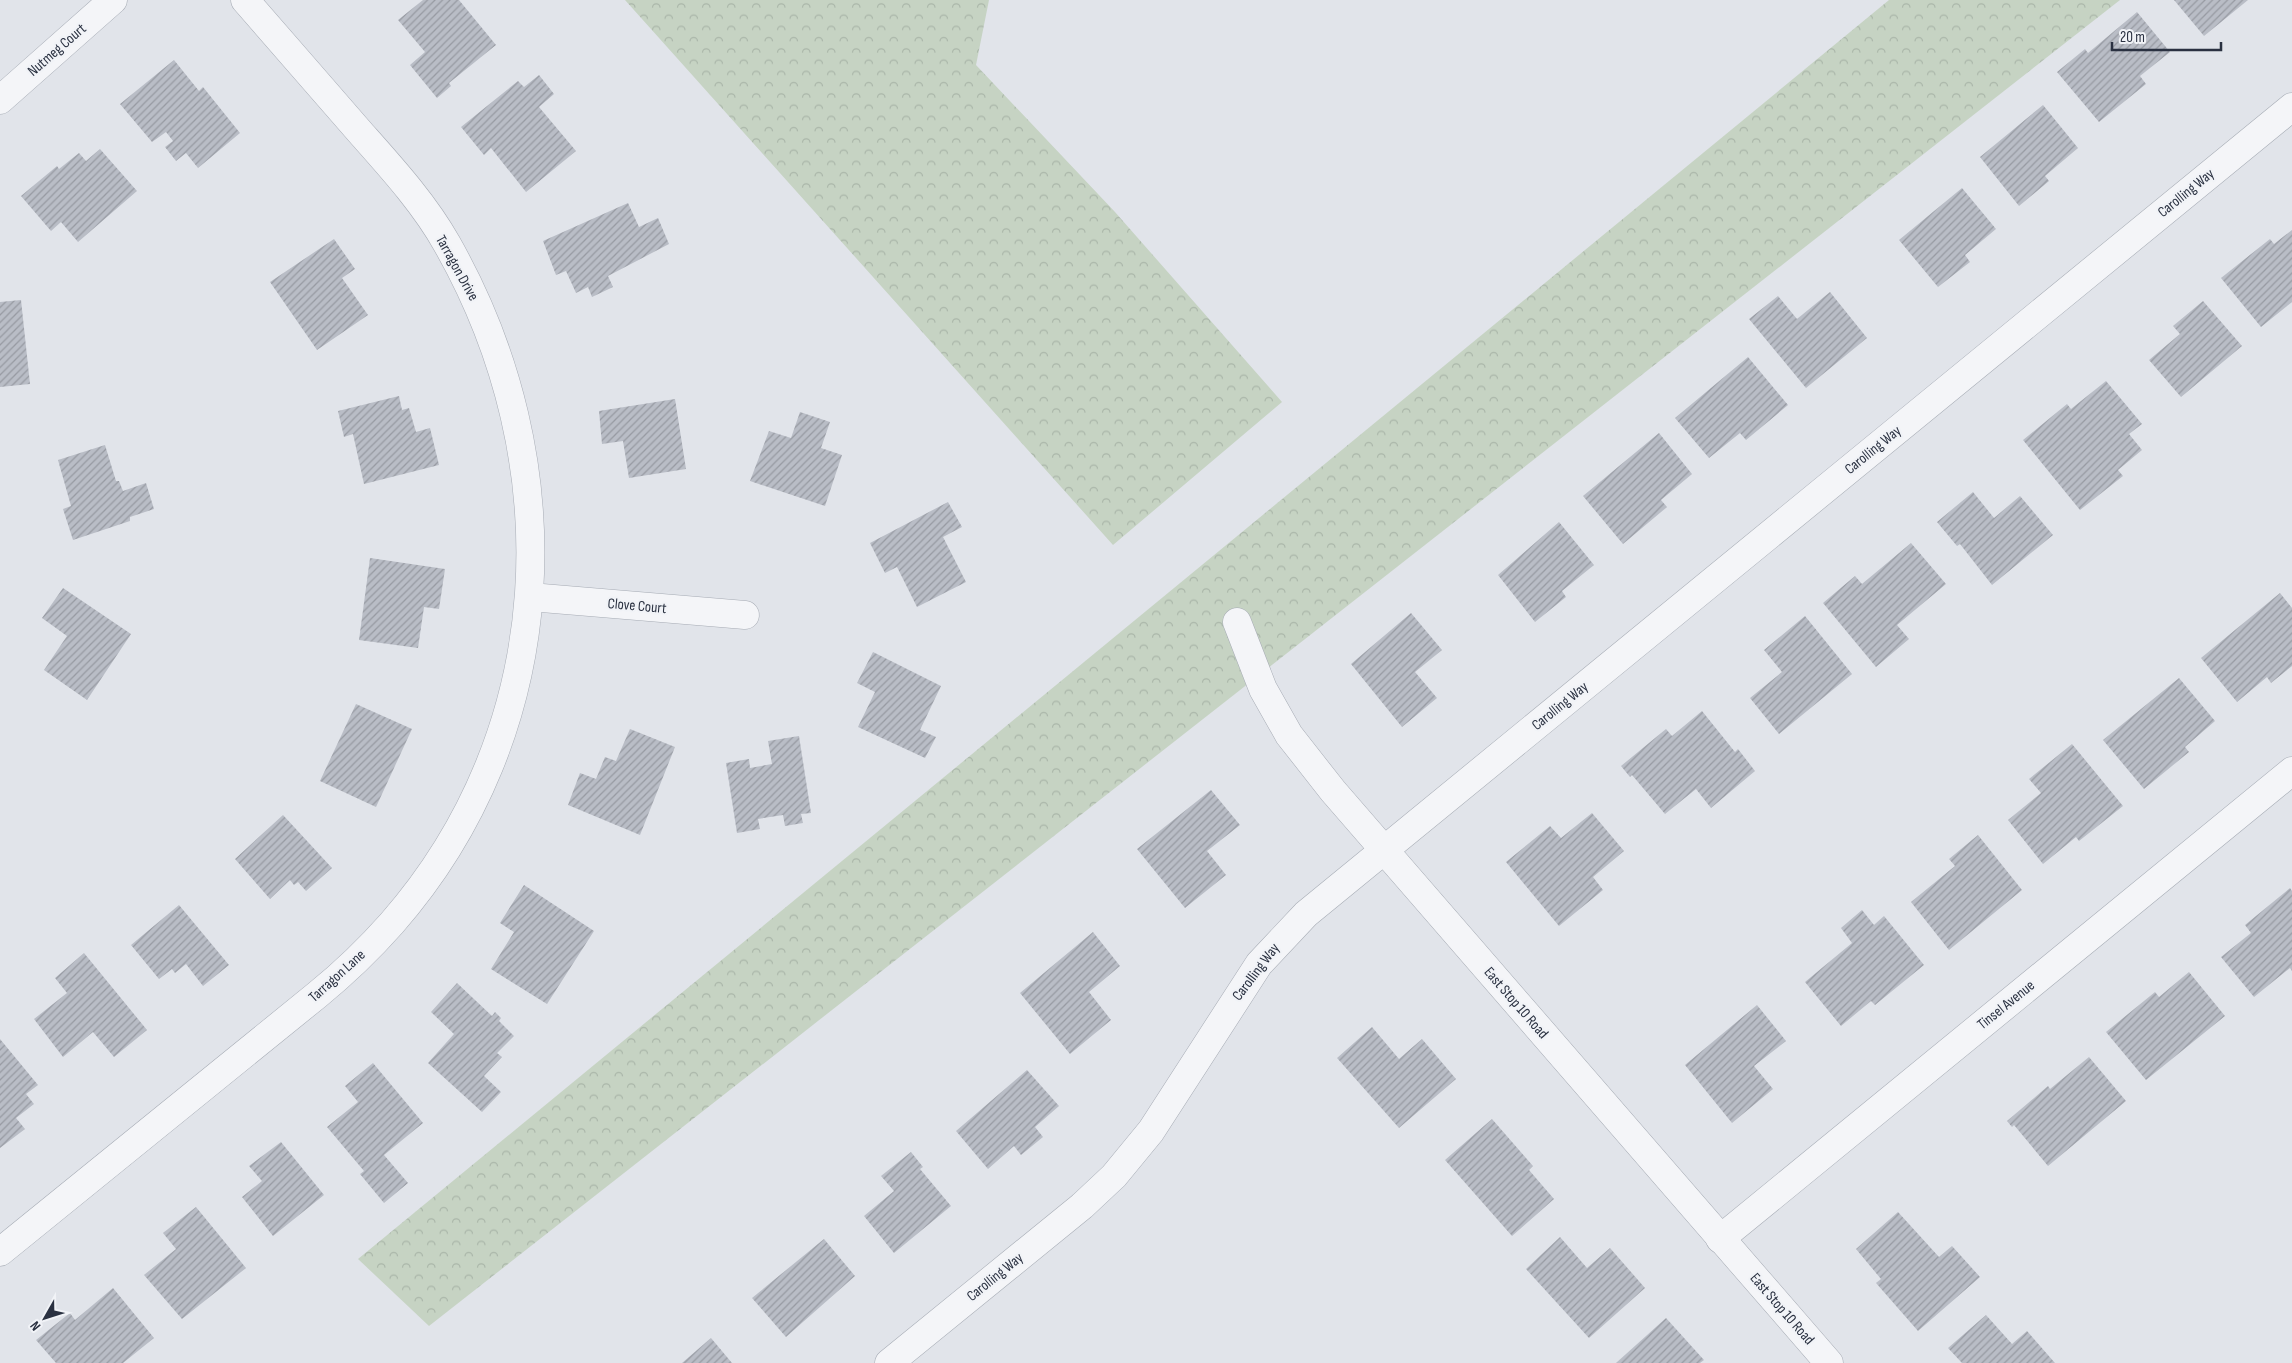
<svg xmlns="http://www.w3.org/2000/svg" width="2292" height="1363" viewBox="0 0 2292 1363" font-family="'Sofia Sans Condensed',sans-serif">
<style>
.forest{fill:url(#forest-crowns)}
.building{fill:url(#building-hatch)}
.lines{fill:none;stroke-linecap:round;stroke-linejoin:round}
.street-casing{stroke:#a6abb4;stroke-width:29}
.street{stroke:#f4f5f8;stroke-width:28}
.labels{text-anchor:middle;dominant-baseline:central;stroke-width:4.5;stroke-linejoin:round;paint-order:stroke}
.street-label{font-size:15px;fill:#2a3141;stroke:#f1f3f7}
</style>
<defs>
<pattern id="forest-crowns" width="20" height="18" patternUnits="userSpaceOnUse" patternTransform="scale(1.25)"><rect width="20" height="18" fill="#c6d3c3"/><path d="M2 6a3 3 0 1 1 6 0M12 15a3 3 0 1 1 6 0" fill="none" stroke="#aab6a9"/></pattern>
<pattern id="building-hatch" width="6" height="6" patternUnits="userSpaceOnUse" patternTransform="scale(1.25)"><rect width="6" height="6" fill="#b9bdc6"/><path d="M-1 1l2-2M0 6l6-6M5 7l2-2" fill="none" stroke="#979aa2"/></pattern>
</defs>
<rect width="100%" height="100%" fill="#e1e4ea"/>
<g class="forest">
<polygon points="625,0 989,0 976,65 1115,212 1282,402 1113,545"/>
<polygon points="1889,0 2120,0 429,1326 358,1259"/>
</g>
<g class="building">
<polygon points="423,0 459,0 496,45 449,83 451,86 437,98 410,65 425,52 398,20"/>
<polygon points="2174,0 2248,0 2204,36"/>
<polygon points="2137,12 2170,52 2140,76 2146,84 2099,122 2057,72 2085,49 2088,53"/>
<polygon points="174,60 199,91 203,87 240,133 198,168 186,153 176,161 165,147 173,141 166,132 152,142 120,104"/>
<polygon points="539,75 554,94 539,107 576,151 526,192 491,148 484,155 461,127 518,81 524,87"/>
<polygon points="2043,105 2078,148 2045,176 2049,181 2019,206 1980,157"/>
<polygon points="100,149 137,191 78,242 61,222 51,231 21,196 57,166 59,169 79,153 86,161"/>
<polygon points="1962,188 1996,229 1965,255 1970,262 1938,287 1899,240"/>
<polygon points="628,203 639,227 658,218 669,244 608,276 613,287 592,297 588,287 576,293 566,271 556,275 543,241"/>
<polygon points="2292,230 2292,302 2261,327 2221,278 2270,239 2274,244"/>
<polygon points="334,239 355,269 342,278 368,315 317,350 270,282"/>
<polygon points="1830,292 1867,338 1806,388 1749,319 1778,296 1797,319"/>
<polygon points="21,300 30,384 0,387 0,302"/>
<polygon points="2203,301 2242,346 2181,397 2149,360 2180,334 2173,326"/>
<polygon points="1748,357 1788,405 1746,440 1740,433 1709,458 1675,418"/>
<polygon points="2106,381 2142,424 2129,434 2142,450 2118,470 2123,476 2080,510 2023,440 2067,404 2071,409"/>
<polygon points="399,396 402,410 409,408 416,432 430,428 439,465 364,484 353,434 344,437 338,411"/>
<polygon points="675,399 686,469 629,478 623,441 602,444 599,411"/>
<polygon points="800,412 830,422 821,448 842,455 825,506 750,481 769,431 791,438"/>
<polygon points="1659,433 1692,474 1661,500 1667,507 1623,544 1583,496"/>
<polygon points="105,445 116,481 119,481 123,491 146,483 154,509 130,517 130,521 73,540 63,509 71,506 58,460"/>
<polygon points="1973,492 1994,518 2020,496 2053,535 1992,585 1960,544 1957,546 1937,522"/>
<polygon points="948,502 962,527 943,537 966,582 917,607 897,567 885,573 870,543"/>
<polygon points="1559,522 1594,565 1562,591 1566,597 1535,622 1498,575"/>
<polygon points="1911,543 1946,584 1897,625 1909,639 1876,667 1823,603 1855,576 1862,584"/>
<polygon points="370,558 445,569 439,609 424,607 418,648 359,640"/>
<polygon points="63,588 131,634 87,700 44,670 67,636 42,618"/>
<polygon points="2280,593 2292,608 2292,666 2271,683 2267,677 2237,702 2201,658"/>
<polygon points="1411,613 1442,650 1415,672 1437,698 1402,727 1351,664"/>
<polygon points="1805,616 1852,674 1779,734 1750,698 1782,672 1764,650"/>
<polygon points="873,652 941,686 920,730 936,737 925,758 858,727 875,692 857,683"/>
<polygon points="2179,678 2215,721 2185,747 2189,752 2144,789 2103,740"/>
<polygon points="356,704 412,729 376,807 320,781"/>
<polygon points="1702,711 1735,752 1738,749 1755,771 1711,808 1696,789 1665,814 1632,775 1630,777 1621,766 1666,729 1672,736"/>
<polygon points="630,729 675,747 640,835 568,805 580,773 596,779 605,757 616,761"/>
<polygon points="799,736 811,813 801,814 803,823 785,826 783,815 758,819 760,829 737,833 726,763 749,759 750,768 772,764 768,741"/>
<polygon points="2072,744 2123,806 2079,841 2076,837 2043,864 2008,820 2041,793 2029,779"/>
<polygon points="1211,790 1240,825 1207,851 1226,875 1185,908 1137,849"/>
<polygon points="1592,813 1624,851 1593,877 1603,890 1559,926 1506,862 1550,826 1561,838"/>
<polygon points="283,815 332,868 306,891 298,882 294,885 290,880 270,899 235,859"/>
<polygon points="1978,835 2022,890 1949,950 1911,902 1955,866 1949,859"/>
<polygon points="524,885 594,931 547,1004 491,969 514,932 500,923"/>
<polygon points="2290,888 2292,891 2292,971 2290,968 2254,997 2221,957 2251,933 2245,925"/>
<polygon points="179,905 229,965 203,986 186,964 175,973 172,969 159,979 131,945"/>
<polygon points="1862,910 1874,925 1884,916 1924,965 1875,1005 1871,1001 1841,1026 1805,982 1852,943 1841,928"/>
<polygon points="1093,932 1120,966 1089,992 1111,1020 1070,1054 1020,993"/>
<polygon points="84,953 147,1030 114,1057 93,1032 63,1057 34,1019 67,993 55,978"/>
<polygon points="2189,972 2225,1016 2146,1080 2106,1032 2155,992 2159,997"/>
<polygon points="457,983 492,1016 495,1012 501,1018 499,1021 514,1036 497,1053 502,1057 484,1076 501,1092 482,1112 428,1063 454,1034 431,1012"/>
<polygon points="1757,1005 1786,1041 1754,1066 1773,1089 1732,1123 1685,1065"/>
<polygon points="1372,1027 1399,1059 1422,1039 1456,1079 1399,1128 1337,1058"/>
<polygon points="0,1039 38,1085 26,1094 34,1104 16,1118 25,1129 0,1148"/>
<polygon points="2089,1057 2126,1101 2048,1166 2014,1125 2012,1127 2007,1121 2048,1086 2050,1089"/>
<polygon points="373,1063 423,1123 384,1155 408,1183 384,1203 360,1174 364,1171 327,1127 358,1102 345,1086"/>
<polygon points="1027,1070 1059,1106 1035,1127 1043,1137 1021,1155 1014,1146 988,1169 956,1131"/>
<polygon points="1492,1119 1533,1166 1529,1170 1554,1199 1512,1236 1445,1160"/>
<polygon points="281,1142 324,1195 273,1236 242,1197 262,1181 249,1166"/>
<polygon points="911,1152 923,1167 920,1169 951,1206 894,1253 864,1216 894,1191 881,1176"/>
<polygon points="196,1207 246,1268 182,1319 144,1275 176,1249 163,1233"/>
<polygon points="1898,1212 1939,1257 1952,1246 1980,1277 1918,1331 1876,1283 1881,1279 1856,1249"/>
<polygon points="1560,1237 1587,1268 1610,1248 1645,1288 1589,1338 1526,1269"/>
<polygon points="824,1239 855,1276 786,1337 752,1298"/>
<polygon points="113,1288 154,1338 123,1363 56,1363 36,1340 70,1313 75,1320"/>
<polygon points="1986,1315 2012,1344 2027,1331 2055,1363 1962,1363 1948,1348"/>
<polygon points="1666,1318 1704,1360 1700,1363 1616,1363"/>
<polygon points="711,1338 732,1363 682,1363"/>
</g>
<g class="lines">
<defs>
<g id="street">
<polyline points="0,100 113,0"/>
<polyline points="530,597 745,615"/>
<polyline points="1237,622 1263,689 1289,735 1333,791 1829,1363"/>
<polyline points="1720,1239 2292,771"/>
<path d="M0,1252l317,-257c27,-22 52,-46 75,-72 168,-192 179,-461 55,-679 -23,-41 -57,-78 -88,-113 -38,-44 -76,-87 -114,-131"/>
<polyline points="889,1363 1082,1206 1114,1176 1151,1131 1259,964 1306,914 2292,107"/>
</g>
</defs>
<use href="#street" class="street-casing"/>
<use href="#street" class="street"/>
</g>
<g class="labels">
<g class="street-label">
<text transform="translate(57 50) rotate(-41)">Nutmeg Court</text>
<text transform="translate(2186 193) rotate(-39)">Carolling Way</text>
<text transform="translate(457 268) rotate(61)">Tarragon Drive</text>
<text transform="translate(1873 450) rotate(-39)">Carolling Way</text>
<text transform="translate(637 606) rotate(5)">Clove Court</text>
<text transform="translate(1560 706) rotate(-39)">Carolling Way</text>
<text transform="translate(1256 972) rotate(-53)">Carolling Way</text>
<text transform="translate(337 976) rotate(-42)">Tarragon Lane</text>
<text transform="translate(1516 1003) rotate(49)">East Stop 10 Road</text>
<text transform="translate(2006 1005) rotate(-39)">Tinsel Avenue</text>
<text transform="translate(995 1277) rotate(-39)">Carolling Way</text>
<text transform="translate(1782 1309) rotate(49)">East Stop 10 Road</text>
</g>
</g>
<g transform="translate(45 1318) rotate(231)" stroke="#f1f3f7" stroke-width="4" paint-order="stroke">
<path d="M0-4L9 19L0 12L-9 19Z" fill="#2a3141"/>
<text y="-8" font-size="14" font-weight="bold" text-anchor="middle" fill="#2a3141">N</text>
</g>
<path d="M2112 42v8h109v-8" fill="none" stroke="#2a3141" stroke-width="2.5"/>
<text x="2120" y="42" font-size="15" fill="#2a3141" stroke="#f1f3f7" stroke-width="4" paint-order="stroke">20 m</text>
</svg>
